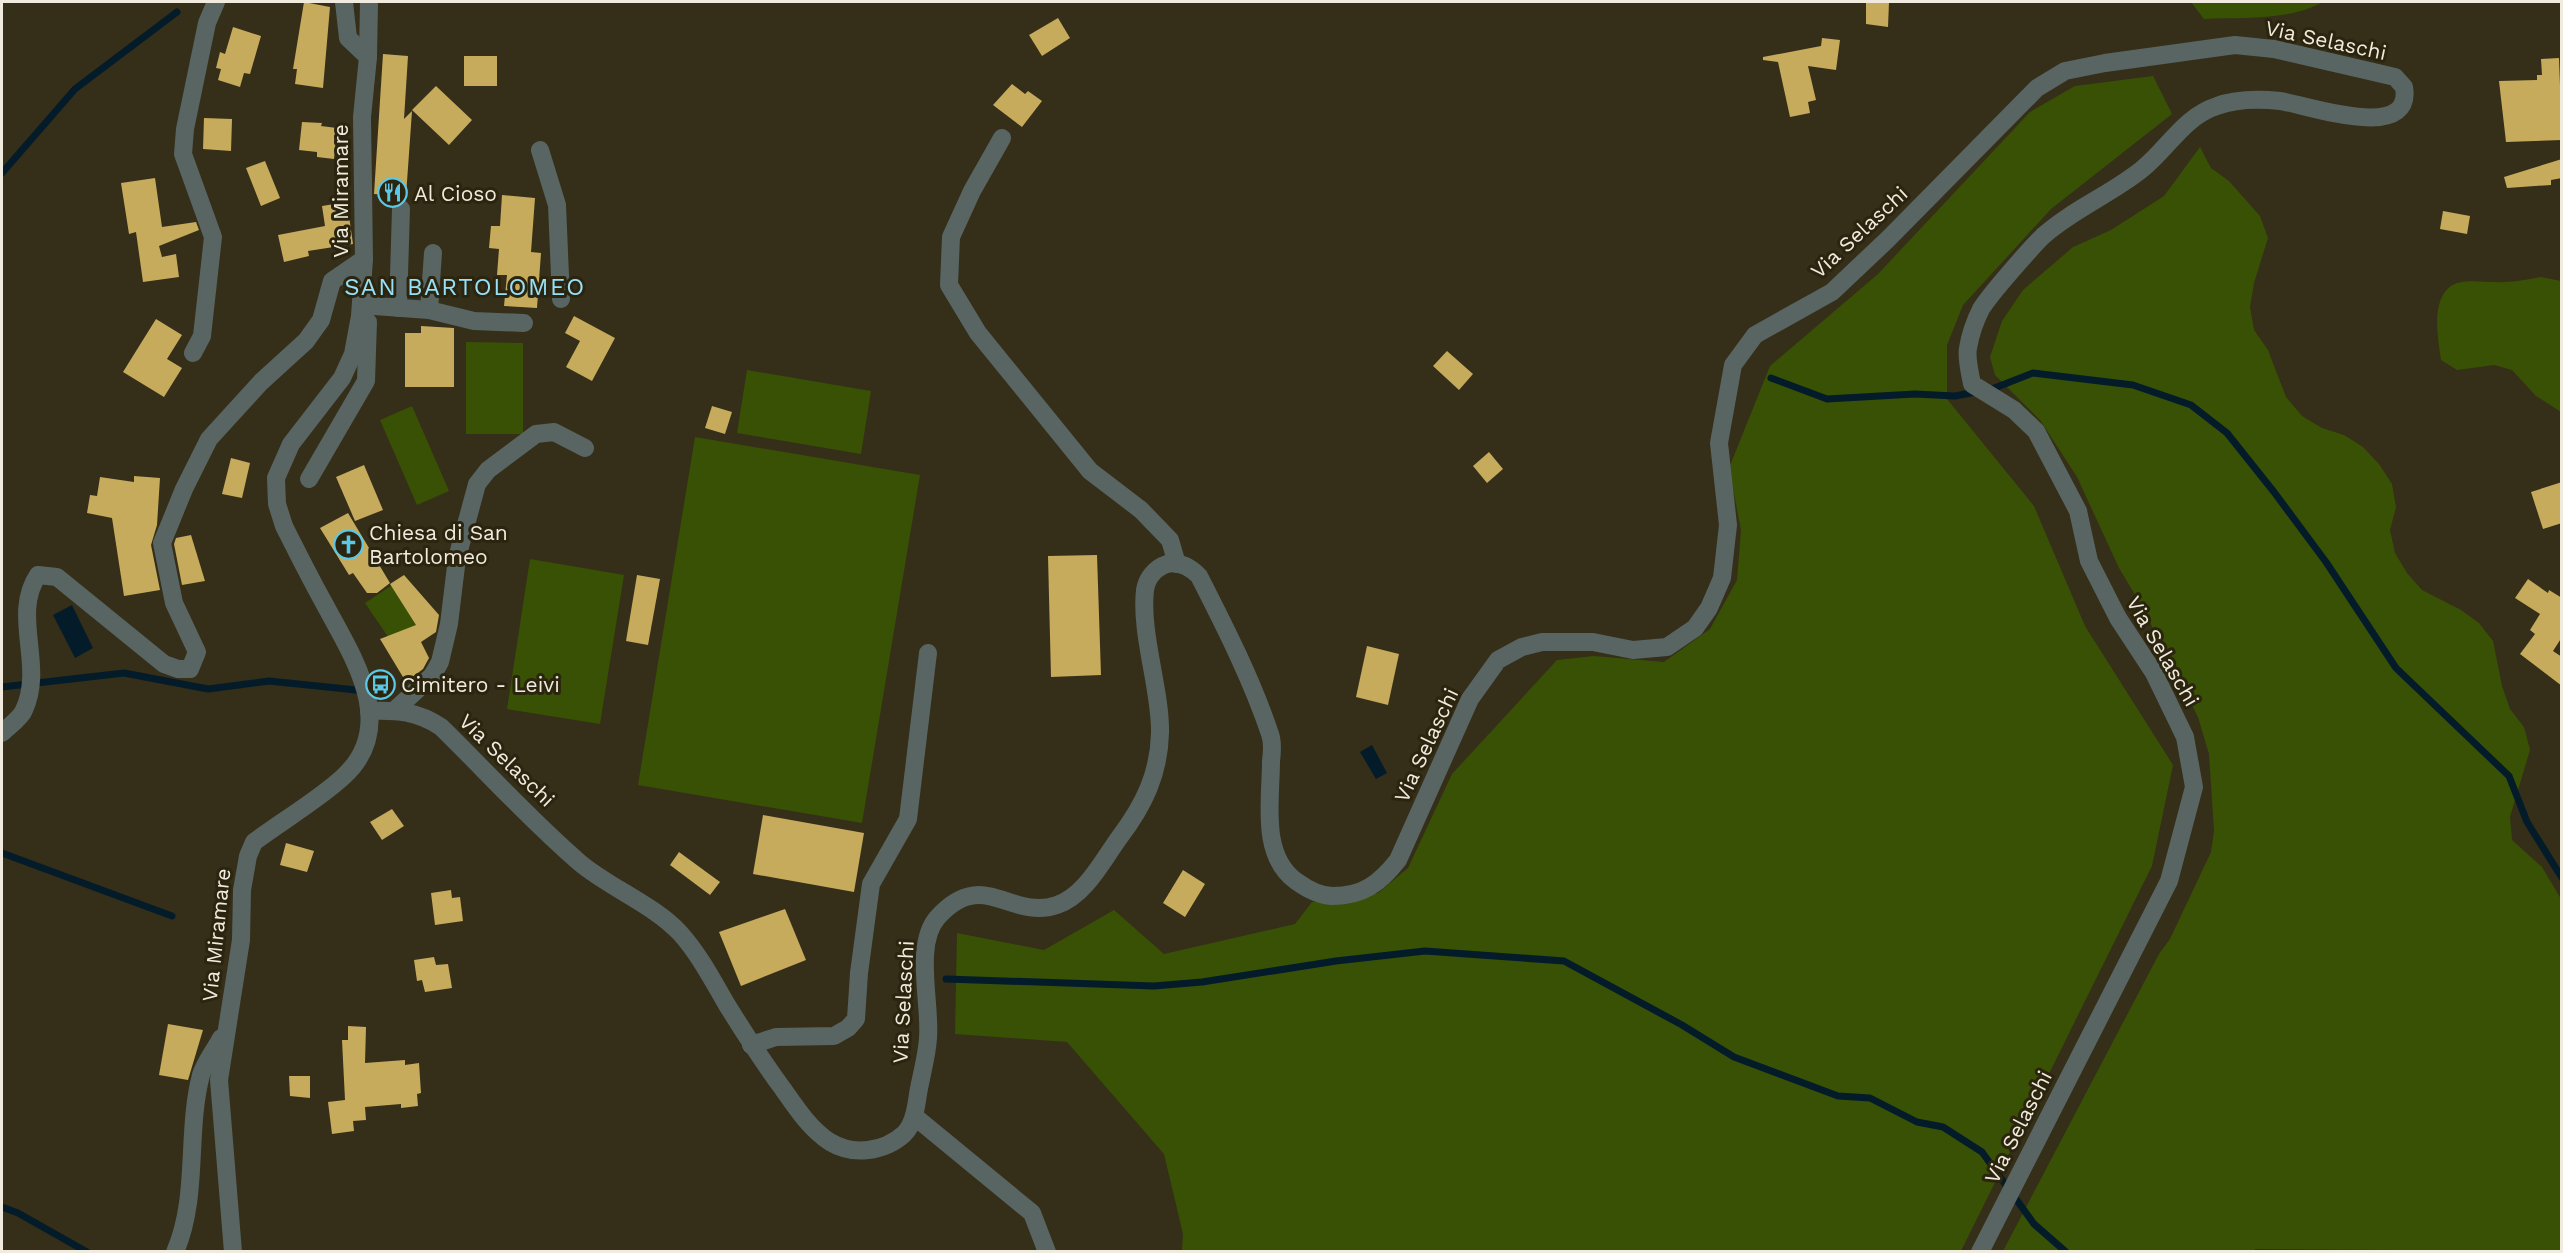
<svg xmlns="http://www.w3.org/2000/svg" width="2563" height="1253" viewBox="0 0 2563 1253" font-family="'Work Sans',sans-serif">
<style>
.green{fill:#395105}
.water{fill:#041c2a}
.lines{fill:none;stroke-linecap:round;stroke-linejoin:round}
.stream{stroke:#041c2a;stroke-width:7}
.building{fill:#c7ab5c}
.minor{stroke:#586563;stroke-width:18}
.labels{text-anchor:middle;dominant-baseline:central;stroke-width:6;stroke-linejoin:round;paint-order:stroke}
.street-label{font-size:21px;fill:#f0ebde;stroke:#2b240e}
.poi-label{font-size:21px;fill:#f0ebde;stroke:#2b240e;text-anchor:start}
.quarter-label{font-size:24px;letter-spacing:1.5px;fill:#96e0f8;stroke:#2b240e}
</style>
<rect width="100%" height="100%" fill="#352e18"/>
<g class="green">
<path d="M2191,2h132c-34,19 -80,15 -119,17z"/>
<polygon points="2153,76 2172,114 2051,209 1963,305 1947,345 1947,399 2034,506 2085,626 2173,765 2152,866 1961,1251 1182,1251 1183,1234 1164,1154 1067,1042 955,1034 957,933 1044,950 1114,910 1164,954 1295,924 1312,902 1348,901 1378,893 1408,868 1452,774 1557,660 1594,656 1664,662 1710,629 1737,580 1741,530 1729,468 1770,366 1878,274 2030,112 2075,86"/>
<polygon points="2200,147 2211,168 2229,181 2260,216 2268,238 2254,283 2250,307 2254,330 2268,350 2286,397 2302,416 2322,428 2344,435 2363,447 2379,464 2392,484 2396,507 2390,530 2395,553 2407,573 2422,590 2461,610 2479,623 2493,641 2502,686 2510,709 2524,727 2530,750 2510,817 2512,840 2542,867 2561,899 2561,1251 2255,1249 2253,1252 2003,1251 2159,954 2170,939 2211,852 2214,831 2209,754 2198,717 2140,603 2119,568 2077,477 2040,420 1995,375 1990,357 2002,321 2023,290 2073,247 2111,230 2164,196"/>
<path d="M2541,277l20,4v131l-25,-16 -24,-26 -18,-5 -37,5 -16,-10c-3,-21 -12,-67 16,-77 13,-4 33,0 47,-1 12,0 25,-3 37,-5z"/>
<polygon points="466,342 523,343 523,434 466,434"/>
<polygon points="747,370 871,391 861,454 737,433"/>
<polygon points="412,406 449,491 417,505 380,420"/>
<polygon points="695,437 920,475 862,823 638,785"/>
<polygon points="530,559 624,575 600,724 507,709"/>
<polygon points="397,582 430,632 399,653 365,603"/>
</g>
<g class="water">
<polygon points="72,605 93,648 75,658 53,615"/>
<polygon points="1372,745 1387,773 1376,779 1360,752"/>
</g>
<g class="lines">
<g class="stream">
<polyline points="2,173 75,89 177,12"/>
<polyline points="1771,378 1827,399 1915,394 1955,396 1992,389 2033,373 2133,385 2191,405 2227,433 2274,492 2326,562 2396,668 2509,776 2527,822 2562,878"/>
<polyline points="2,687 124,673 208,689 269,681 356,690"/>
<polyline points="2,853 172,916"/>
<polyline points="946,979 1154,986 1202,982 1336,961 1425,951 1564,961 1682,1025 1734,1057 1838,1096 1870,1098 1917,1122 1943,1127 1982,1152 2034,1224 2066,1252"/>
<polyline points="2,1207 18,1213 87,1252"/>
</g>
</g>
<g class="building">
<polygon points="304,2 330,7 323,88 295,84 297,69 293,69"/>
<polygon points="1866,2 1889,2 1888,27 1866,24"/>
<polygon points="1058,18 1070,38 1042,56 1029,35"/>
<polygon points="233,27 261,36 250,74 244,73 240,87 218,80 221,69 216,68 220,52 225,54"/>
<polygon points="1822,38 1840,40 1836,70 1808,66 1816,100 1808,102 1810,113 1790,117 1778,62 1763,60 1763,57 1821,46"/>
<polygon points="383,54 408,56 404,119 412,111 406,196 374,194"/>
<rect x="464" y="56" width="33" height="30"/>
<polygon points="2559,58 2562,140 2506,142 2499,81 2537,80 2537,75 2542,75 2541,59"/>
<polygon points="1012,84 1025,94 1028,91 1042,101 1022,127 993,105"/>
<polygon points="436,86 472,120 449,145 412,110"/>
<polygon points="204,118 232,119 231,151 203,149"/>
<polygon points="302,122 322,123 321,126 337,128 334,159 317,157 317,152 299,150"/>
<polygon points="2562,159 2562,178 2551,180 2551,185 2507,188 2504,177"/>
<polygon points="265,161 280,198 261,206 246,168"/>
<polygon points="155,178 162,227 196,222 199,230 159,246 162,257 176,254 179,277 143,282 136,232 129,234 121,183"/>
<polygon points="502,195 535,198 531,252 541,253 537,308 504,306 507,275 497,275 499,249 489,248 491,226 500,226"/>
<polygon points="347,202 353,244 308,251 309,256 284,262 278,235 325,226 322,206"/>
<polygon points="2443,211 2470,216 2467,234 2440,229"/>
<polygon points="574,316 615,338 592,381 566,367 580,341 565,333"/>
<polygon points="156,319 182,335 167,359 182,368 164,397 123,372"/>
<polygon points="421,326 454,328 454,387 405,387 405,333 421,333"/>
<polygon points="1447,351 1473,374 1459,390 1433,366"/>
<polygon points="712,406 732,412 725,434 705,428"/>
<polygon points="1489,452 1503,469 1487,483 1473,466"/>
<polygon points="231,458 250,463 242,498 222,494"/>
<polygon points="364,465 383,510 355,521 336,477"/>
<polygon points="134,476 160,478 157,525 151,545 160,590 124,596 112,518 87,513 90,495 97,496 100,477 134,482"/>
<polygon points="2562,482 2562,523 2543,529 2531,492"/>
<polygon points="348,513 390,583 377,593 367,593 353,573 349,575 320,528"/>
<polygon points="191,535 205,581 182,585 174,544 176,538"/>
<polygon points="1097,555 1101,675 1051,677 1048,556"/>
<polygon points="404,575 439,615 436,632 421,642 429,658 423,669 406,682 380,639 416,625 390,584"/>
<polygon points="637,575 660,579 648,645 626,641"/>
<polygon points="2528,579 2548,593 2549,590 2562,598 2562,637 2553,651 2562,657 2562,686 2520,654 2535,634 2530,630 2540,614 2515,598"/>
<polygon points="1367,646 1399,654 1388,705 1356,697"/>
<polygon points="392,809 404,826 382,840 370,822"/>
<polygon points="763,815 864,833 854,892 753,874"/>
<polygon points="286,843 314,851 307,872 280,865"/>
<polygon points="679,852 720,882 710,895 670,865"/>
<polygon points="1183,870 1205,884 1185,917 1163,903"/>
<polygon points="451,890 452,898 460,897 463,921 435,925 431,893"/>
<polygon points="785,909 806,960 741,986 719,932"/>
<polygon points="434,957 436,965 448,964 452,988 425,992 422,980 417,981 414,960"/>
<polygon points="168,1024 203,1030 188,1080 159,1075"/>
<polygon points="348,1026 366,1027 365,1063 405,1060 405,1065 419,1063 421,1093 417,1094 418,1106 401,1108 401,1104 365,1107 366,1120 353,1121 354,1131 332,1134 328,1102 345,1100 342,1040 348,1040"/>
<polygon points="289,1076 310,1076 310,1098 290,1096"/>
</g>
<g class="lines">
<g class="minor">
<polyline points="344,2 348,38 368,57"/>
<polyline points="1002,138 972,191 951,237 949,285 978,333 1090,471 1141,510 1170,540 1177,564"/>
<polyline points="540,150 557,205 561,299"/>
<polyline points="361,305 429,310 474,321 524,323"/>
<polyline points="398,308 401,209"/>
<polyline points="429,310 433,253"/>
<polyline points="193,353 202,336 213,237 183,154 185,129 207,23 216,2"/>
<polyline points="309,479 366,381 368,322"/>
<polyline points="395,710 432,676 440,662 449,624 457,558 477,484 488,470 536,434 554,432 585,448"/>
<path d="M369,711c28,-1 48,0 72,16 46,45 90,94 139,136 30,25 74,42 100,70 19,21 33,48 47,72 18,29 36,57 56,84 14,20 27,40 47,53 23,14 54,10 74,-8 10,-10 12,-26 14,-40 3,-18 9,-38 10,-56 3,-34 -14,-93 9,-120 46,-52 73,3 120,-13 28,-9 46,-45 62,-67 25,-33 40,-64 41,-105 1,-43 -20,-99 -15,-143 2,-12 10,-22 22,-26 13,-3 23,3 32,12 26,51 53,104 71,158 3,8 2,19 1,27 0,39 -11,94 25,120 11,8 23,15 37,15 30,0 47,-13 65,-36l72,-161 28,-39 24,-13 20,-5h51l40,8 34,-3 28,-19 14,-20 13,-30 6,-53 -9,-82 14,-78 22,-30 77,-43 56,-53 149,-151 28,-17 40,-8 130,-18 39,4 121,28 9,10c10,57 -100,17 -124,14 -20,-2 -44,-2 -63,5 -34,11 -49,43 -76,64 -30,24 -69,40 -98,66 -13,13 -52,57 -62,73 -5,10 -11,27 -13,39 -2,10 2,25 4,36l42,26 22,21 42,80 11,50 29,57 36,55 31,64 9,50 -25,94 -189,371"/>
<path d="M2,733c6,-6 19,-15 22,-23 21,-45 -13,-95 14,-135l19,2 107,87 14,5h12l7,-17 -23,-49 -12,-60 22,-54 25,-50 52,-57 45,-41 15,-21 11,-39 32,-22"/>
<polyline points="751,1045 776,1037 834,1036 848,1028 856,1019 859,973 871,884 908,819 928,653"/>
<polyline points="914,1116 1032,1213 1047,1252"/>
<path d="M175,1252c24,-55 11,-120 26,-177 4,-13 14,-25 20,-37"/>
<path d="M233,1252l-14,-172 22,-140 1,-50 6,-34 6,-14c28,-21 64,-42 89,-65 57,-52 9,-121 -19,-174 -14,-25 -27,-51 -40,-77l-7,-22 -1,-26 15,-34 51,-66 11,-24 7,-38 4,-57 -2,-142 6,-60 1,-55"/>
</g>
</g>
<defs>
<symbol id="restaurant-ring" viewBox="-11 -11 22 22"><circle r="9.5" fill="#2b240e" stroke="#5bc8e7" stroke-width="1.5"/><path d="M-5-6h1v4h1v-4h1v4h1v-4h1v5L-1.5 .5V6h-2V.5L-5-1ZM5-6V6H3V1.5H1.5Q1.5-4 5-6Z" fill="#5bc8e7"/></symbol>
<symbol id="church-ring" viewBox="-11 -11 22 22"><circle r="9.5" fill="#2b240e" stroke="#5bc8e7" stroke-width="1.5"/><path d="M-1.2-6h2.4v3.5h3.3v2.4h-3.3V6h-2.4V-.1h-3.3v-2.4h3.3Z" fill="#5bc8e7"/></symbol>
<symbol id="bus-ring" viewBox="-11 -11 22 22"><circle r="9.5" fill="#2b240e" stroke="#5bc8e7" stroke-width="1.5"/><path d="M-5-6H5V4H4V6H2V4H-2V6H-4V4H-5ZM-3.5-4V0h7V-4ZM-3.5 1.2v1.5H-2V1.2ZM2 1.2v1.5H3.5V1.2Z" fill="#5bc8e7"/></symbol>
</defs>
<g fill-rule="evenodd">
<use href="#restaurant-ring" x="376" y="176" width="33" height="33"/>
<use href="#church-ring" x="332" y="528" width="33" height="33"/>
<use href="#bus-ring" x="364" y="668" width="33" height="33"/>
</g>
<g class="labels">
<g class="street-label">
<text transform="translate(2326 40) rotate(12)">Via Selaschi</text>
<text transform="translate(340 191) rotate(-90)">Via Miramare</text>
<text transform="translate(1859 232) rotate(-43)">Via Selaschi</text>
<text transform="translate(2163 651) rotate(60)">Via Selaschi</text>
<text transform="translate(1426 745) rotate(-65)">Via Selaschi</text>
<text transform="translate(507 760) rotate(44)">Via Selaschi</text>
<text transform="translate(216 935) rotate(-84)">Via Miramare</text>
<text transform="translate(903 1002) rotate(-87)">Via Selaschi</text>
<text transform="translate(2018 1127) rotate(-63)">Via Selaschi</text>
</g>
<g class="poi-label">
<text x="414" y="193">Al Cioso</text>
<text x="369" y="532">Chiesa di San<tspan x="369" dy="24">Bartolomeo</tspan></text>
<text x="401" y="684">Cimitero - Leivi</text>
</g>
<g class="quarter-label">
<text x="465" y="287">SAN BARTOLOMEO</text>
</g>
</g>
<rect width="2563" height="1253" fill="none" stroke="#f0ebde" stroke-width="6"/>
</svg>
